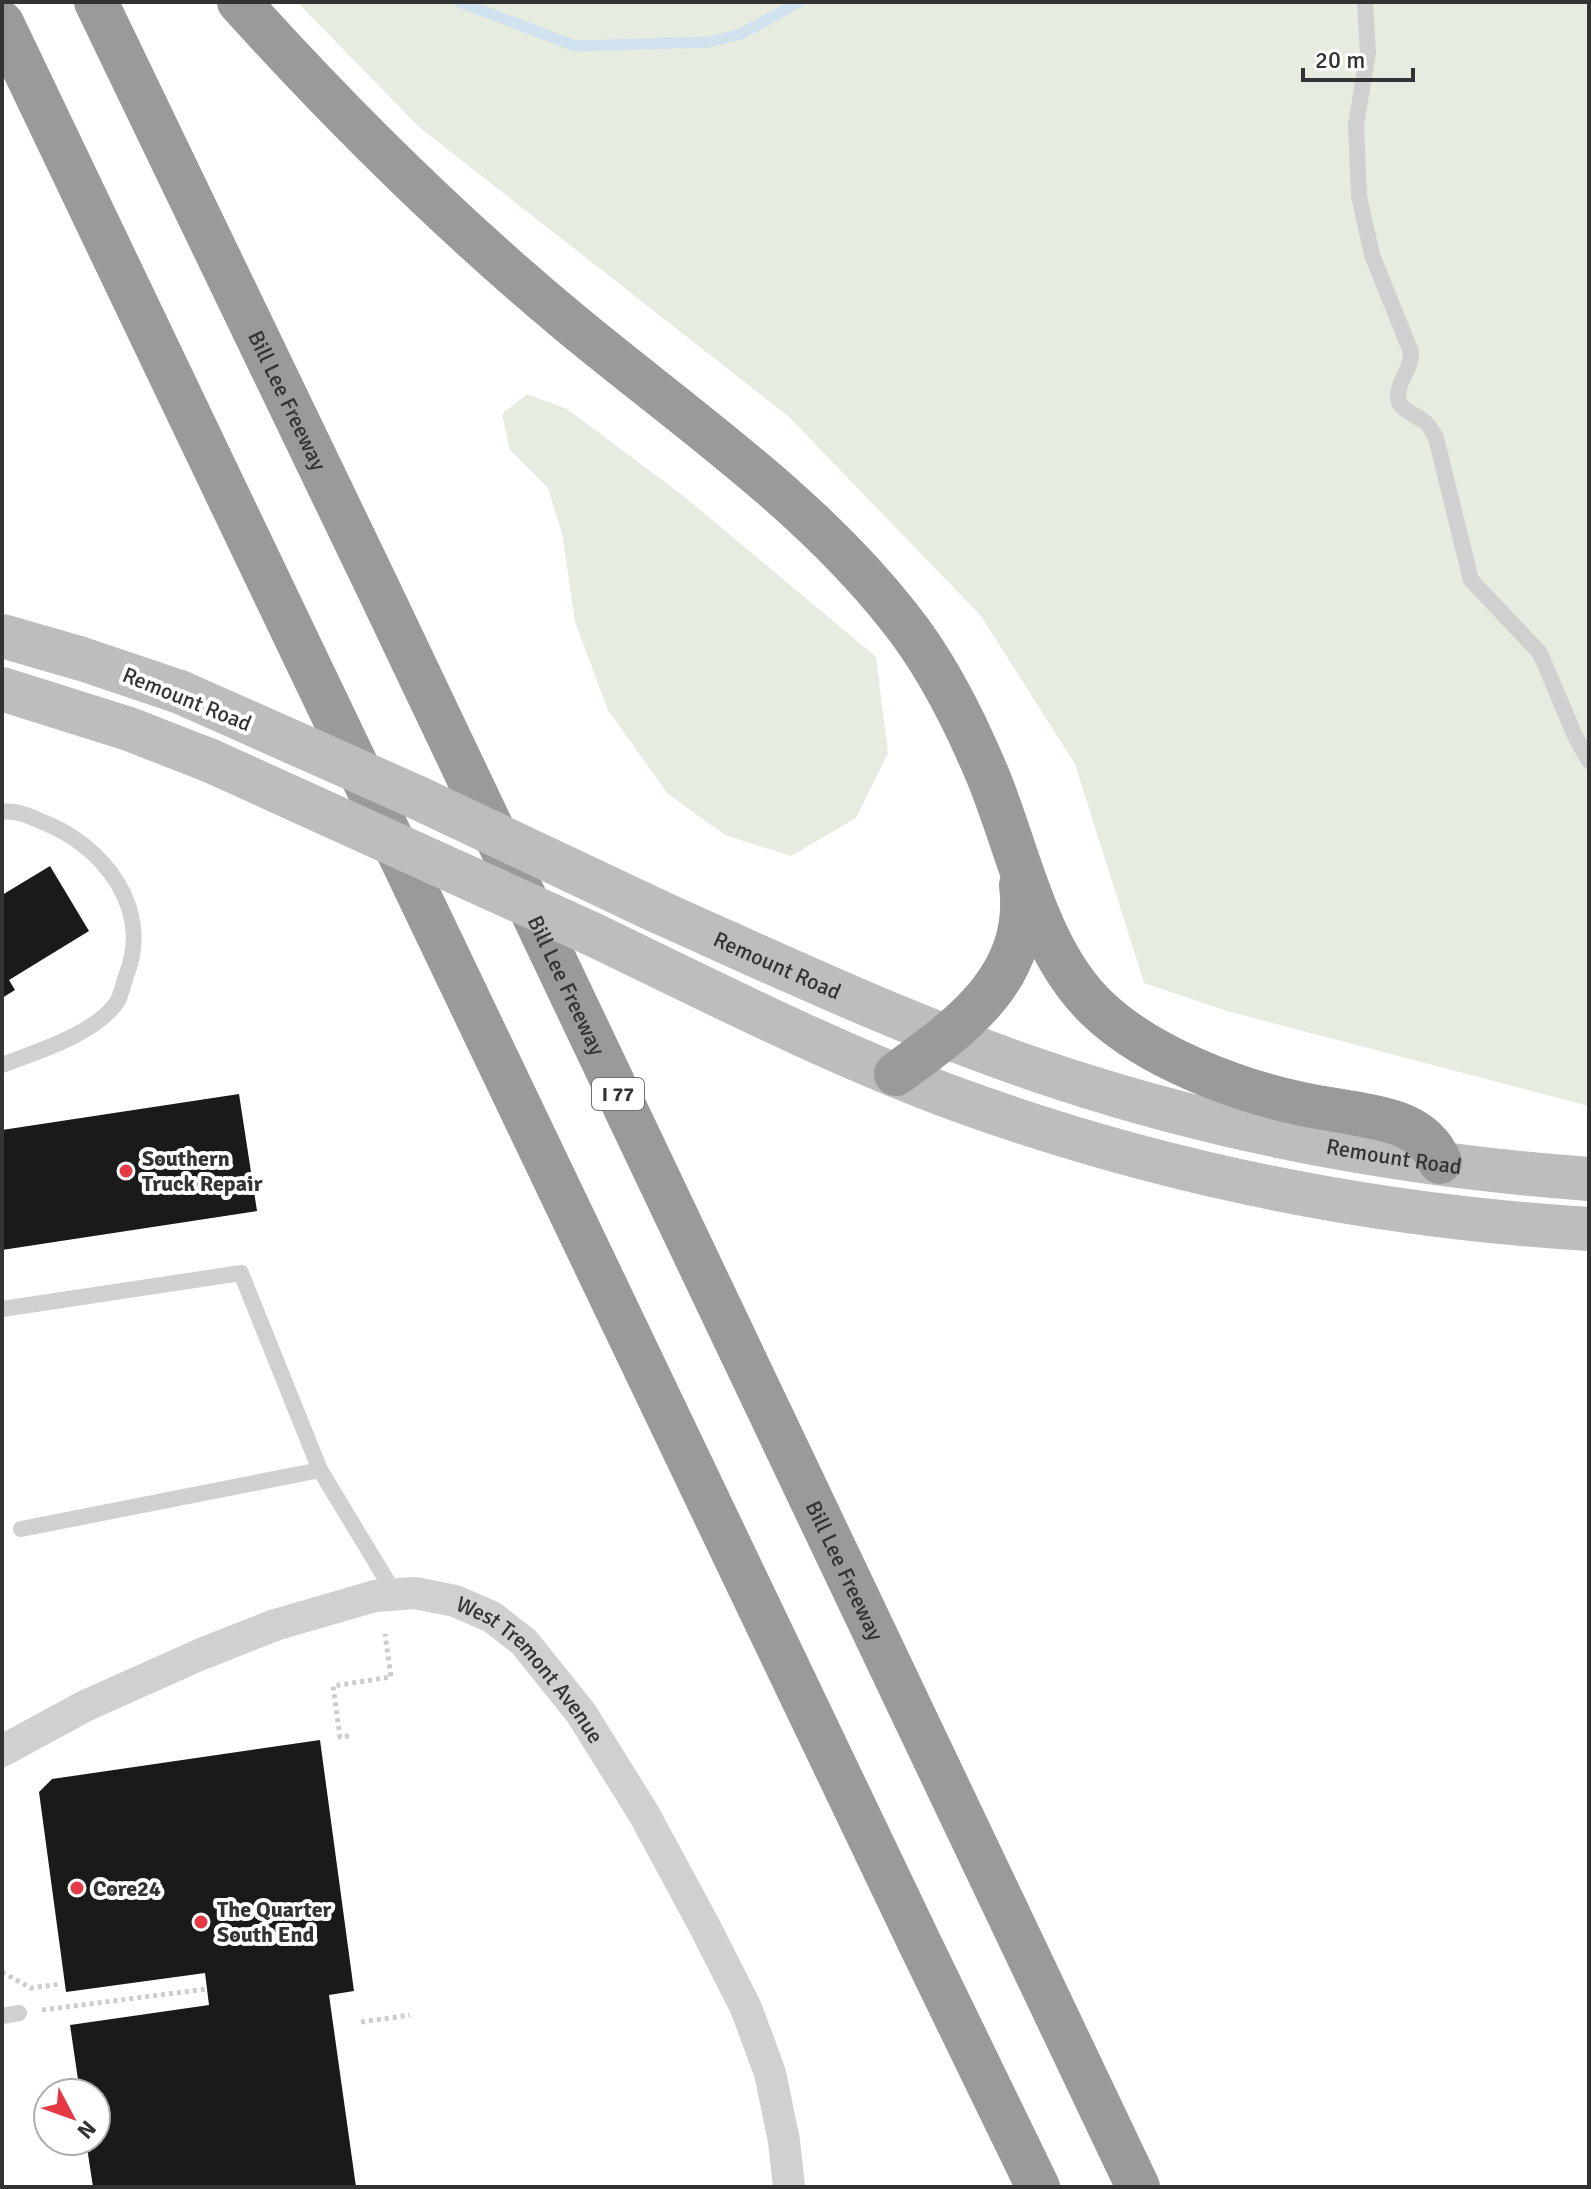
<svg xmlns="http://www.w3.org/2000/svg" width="1591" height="2189" viewBox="0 0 1591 2189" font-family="Signika,sans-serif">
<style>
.green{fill:#e6ecdf}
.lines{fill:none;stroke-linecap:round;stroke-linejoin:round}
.stream{stroke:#cfe2ee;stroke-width:11}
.building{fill:#1a1a1a}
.path{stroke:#cdcdcd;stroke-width:5;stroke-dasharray:4 4;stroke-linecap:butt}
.service{stroke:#d0d0d0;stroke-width:16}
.minor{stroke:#d0d0d0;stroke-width:32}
.secondary{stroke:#bdbdbd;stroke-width:44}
.motorway{stroke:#9a9a9a;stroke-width:44}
.secondary-bridge{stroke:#bdbdbd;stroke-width:44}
.poi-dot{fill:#e63946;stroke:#fff;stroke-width:3}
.labels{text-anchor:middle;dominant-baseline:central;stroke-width:8;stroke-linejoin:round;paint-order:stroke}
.shield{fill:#fff;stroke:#707070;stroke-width:2}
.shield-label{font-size:20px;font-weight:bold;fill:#333}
.street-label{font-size:22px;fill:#333;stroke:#fff}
.poi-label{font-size:22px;font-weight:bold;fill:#333;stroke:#fff;text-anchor:start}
</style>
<rect width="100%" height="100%" fill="#fff"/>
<g class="green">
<polygon points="297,2 1589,2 1589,1106 1227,1011 1144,983 1075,764 981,616 788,416 419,127"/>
<polygon points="527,394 567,409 686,498 876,657 888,753 856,818 791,856 725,835 668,794 608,710 575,622 562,533 548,488 510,450 502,414"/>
</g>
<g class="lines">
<polyline class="stream" points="460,2 575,46 709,42 741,34 799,2"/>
</g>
<g class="building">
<polygon points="50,866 89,931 9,980 15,990 2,998 2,895"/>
<polygon points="239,1094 257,1211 2,1250 2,1130"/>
<polygon points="320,1740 354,1991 329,1995 356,2187 93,2187 86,2141 96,2141 96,2093 80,2093 70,2025 209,2005 205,1973 66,1992 39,1792 52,1779"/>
</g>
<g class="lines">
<g class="path">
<polyline points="349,1736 340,1737 333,1686 391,1677 385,1634"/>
<polyline points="2,1972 31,1988 60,1984"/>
<polyline points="42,2010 207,1989"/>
<polyline points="361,2022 410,2015"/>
</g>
<g class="service">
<path d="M1365,2l3,50 -12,73 3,71 13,59 39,97c1,14 -9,24 -12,37 -6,20 13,23 26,33 5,4 8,10 11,16l35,142 69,73 35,83 14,25"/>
<path d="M2,812c15,-2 27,4 41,10 61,24 110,87 83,154 -3,9 -5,22 -11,29 -25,31 -77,46 -113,60"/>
<polyline points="2,1309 241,1273 320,1470 395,1594"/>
<polyline points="21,1529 320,1470"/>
<polyline points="2,2016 19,2013"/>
</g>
<path class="minor" id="s1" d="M2,1751l83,-45 114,-51 76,-30 100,-29 40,-3 40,8 37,16 32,25 57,71 63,101 62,115 40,79 24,65 14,68 5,46"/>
<g class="secondary">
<polyline points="2,636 82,659 180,692"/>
<polyline points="2,689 129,729 211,761"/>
<path id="s2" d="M657,911c123,55 246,113 374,157 179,62 369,97 558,111"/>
<path d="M592,934c120,58 240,119 364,165 203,74 418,117 633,130"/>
</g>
<g class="motorway">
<path id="s3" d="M96,2l282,586 760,1599"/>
<path d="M239,2c103,114 212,222 330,320 113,94 239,179 330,295 38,47 66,104 89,159 31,75 49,177 111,234 50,47 136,80 203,94 31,7 73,10 102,22 16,7 29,19 36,36"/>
<polyline points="2,23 922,1948 1038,2187"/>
<path d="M896,1074c66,-48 136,-97 125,-189"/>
</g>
<g class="secondary-bridge">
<polyline points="180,692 414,796 657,911"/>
<polyline points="211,761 592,934"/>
</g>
</g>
<g class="poi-dot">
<circle cx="126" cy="1171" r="8"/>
<circle cx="77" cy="1888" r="8"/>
<circle cx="201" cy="1922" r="8"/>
</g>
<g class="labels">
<rect class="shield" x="592" y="1078" width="52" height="32" rx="6"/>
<g class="shield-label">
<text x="618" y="1094">I 77</text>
</g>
<g class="street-label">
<text stroke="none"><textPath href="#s3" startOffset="442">Bill Lee Freeway</textPath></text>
<text transform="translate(187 699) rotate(22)">Remount Road</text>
<text stroke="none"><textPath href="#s2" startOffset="132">Remount Road</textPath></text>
<text stroke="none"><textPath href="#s3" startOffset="1090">Bill Lee Freeway</textPath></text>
<text stroke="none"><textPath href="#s2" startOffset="780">Remount Road</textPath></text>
<text stroke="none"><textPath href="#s3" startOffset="1738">Bill Lee Freeway</textPath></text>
<text stroke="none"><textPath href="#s1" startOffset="590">West Tremont Avenue</textPath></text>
</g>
<g class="poi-label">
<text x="142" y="1158">Southern<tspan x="142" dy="25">Truck Repair</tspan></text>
<text x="93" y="1888">Core24</text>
<text x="217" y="1909">The Quarter<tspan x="217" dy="25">South End</tspan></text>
</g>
</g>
<rect width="1591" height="2189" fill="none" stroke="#333333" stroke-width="8"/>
<g transform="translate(72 2117) rotate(131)"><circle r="38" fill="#ffffff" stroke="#adadad" stroke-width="2"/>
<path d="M0-6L14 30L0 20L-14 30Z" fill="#e63946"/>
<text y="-12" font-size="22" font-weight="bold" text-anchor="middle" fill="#333333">N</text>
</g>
<path d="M1303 68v12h110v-12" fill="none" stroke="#333333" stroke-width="4"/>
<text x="1315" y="68" font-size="24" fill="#333333" stroke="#ffffff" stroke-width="6" paint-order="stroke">20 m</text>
</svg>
